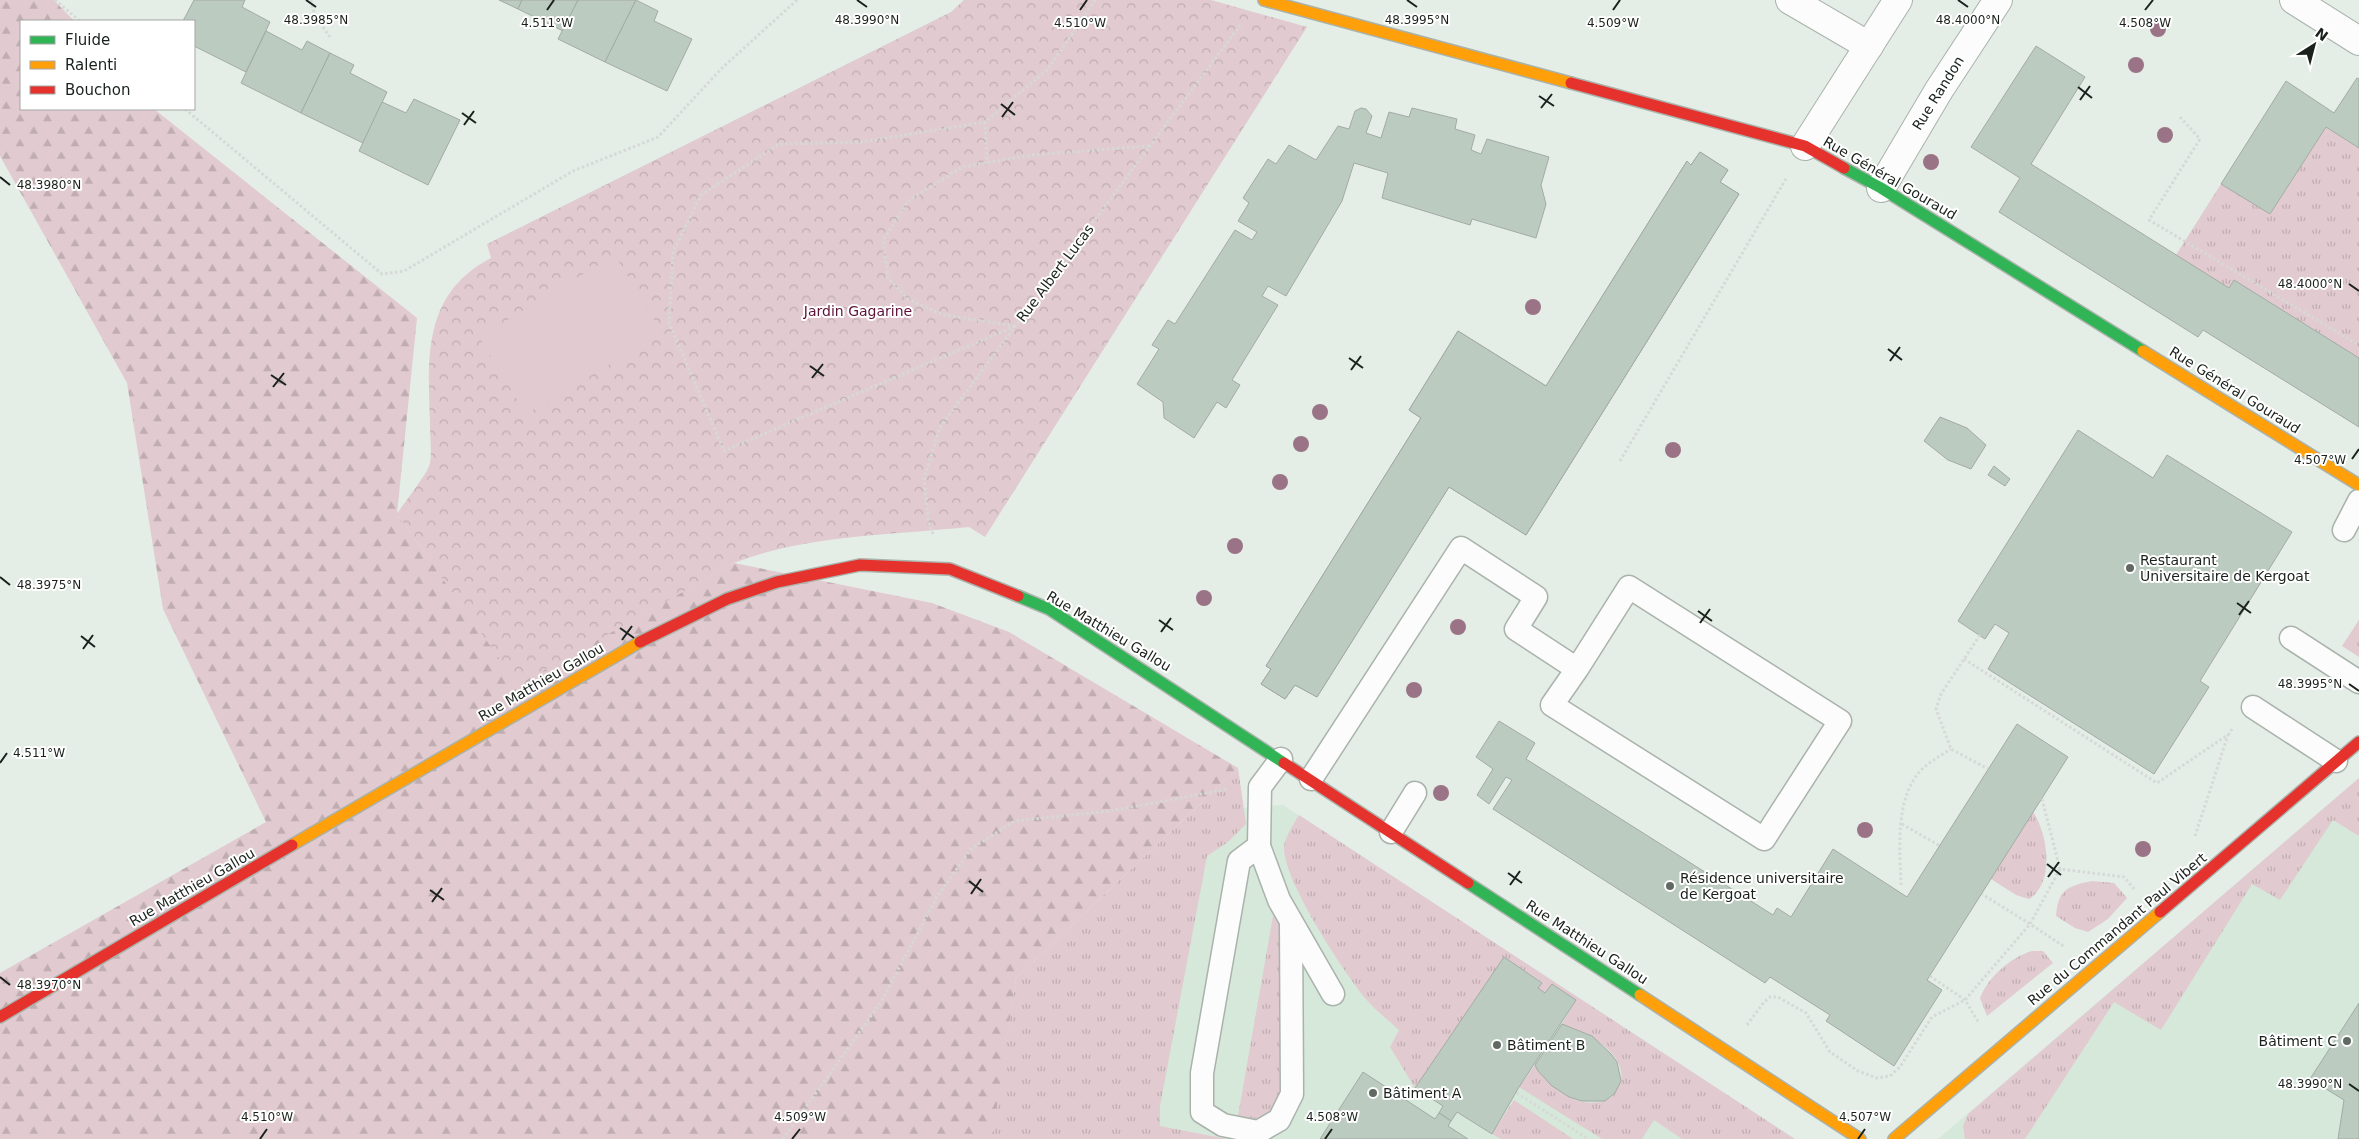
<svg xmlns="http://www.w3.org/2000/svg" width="2359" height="1139" viewBox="0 0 2359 1139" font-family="'DejaVu Sans',sans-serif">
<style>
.built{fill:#d6e8da}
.grass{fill:url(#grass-tufts)}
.forest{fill:url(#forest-firs)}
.park{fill:url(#park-crowns)}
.garden{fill:#e1cad0}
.building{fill:#bccbc0;stroke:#a3aaa5;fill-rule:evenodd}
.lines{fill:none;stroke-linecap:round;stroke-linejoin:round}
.lane-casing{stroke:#aab2ac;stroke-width:25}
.street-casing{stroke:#aab2ac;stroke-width:30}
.fast-casing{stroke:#aab2ac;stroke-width:14}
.slow-casing{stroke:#aab2ac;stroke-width:14}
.jam-casing{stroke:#aab2ac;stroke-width:14}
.path{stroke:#d6d9d7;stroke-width:3;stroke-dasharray:2.5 2.5;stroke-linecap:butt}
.lane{stroke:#fbfcfb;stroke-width:22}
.street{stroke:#fbfcfb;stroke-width:28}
.fast{stroke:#30b455;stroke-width:11}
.slow{stroke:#ff9f0a;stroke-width:11}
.jam{stroke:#e5322d;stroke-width:11}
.tree{fill:#9a7486}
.ticks{fill:none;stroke:#1a211c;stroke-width:2}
.poi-dot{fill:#616963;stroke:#fff;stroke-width:2}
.labels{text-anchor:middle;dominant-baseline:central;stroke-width:4;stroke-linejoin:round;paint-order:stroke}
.street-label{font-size:14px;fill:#1a211c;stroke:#fff}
.park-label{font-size:14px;fill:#5d1137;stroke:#fff}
.poi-label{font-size:14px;fill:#1a211c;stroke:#fff;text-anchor:start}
.ticks-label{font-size:12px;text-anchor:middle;fill:#1a211c;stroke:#fff;stroke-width:4;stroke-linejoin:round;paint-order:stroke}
</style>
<defs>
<pattern id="grass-tufts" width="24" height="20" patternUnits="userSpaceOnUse" patternTransform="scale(1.25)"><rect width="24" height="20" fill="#e1cad0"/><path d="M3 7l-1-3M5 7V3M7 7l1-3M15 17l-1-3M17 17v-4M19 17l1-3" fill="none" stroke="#c0adb2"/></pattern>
<pattern id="forest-firs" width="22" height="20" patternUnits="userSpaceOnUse" patternTransform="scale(1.25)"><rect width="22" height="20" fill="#e1cad0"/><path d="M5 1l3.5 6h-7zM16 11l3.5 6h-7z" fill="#c0adb2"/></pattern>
<pattern id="park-crowns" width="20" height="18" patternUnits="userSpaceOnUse" patternTransform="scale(1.25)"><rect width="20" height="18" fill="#e1cad0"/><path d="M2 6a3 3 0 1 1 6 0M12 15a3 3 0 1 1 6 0" fill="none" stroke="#c0adb2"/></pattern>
</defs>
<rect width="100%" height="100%" fill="#e4eee6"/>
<g class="built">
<polygon points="1238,768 1243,808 1283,805 1795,1139 992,1139"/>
<polygon points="2359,778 2359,1139 1938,1139"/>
</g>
<g class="grass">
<polygon points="2326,127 2359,148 2359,358 2234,280 2229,288 2176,255 2221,184 2270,214"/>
<polygon points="2359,620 2359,657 2342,646"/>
<polygon points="1238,768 1246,824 1228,842 1207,856 1160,1106 1160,1126 1227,1139 991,1139 1016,978"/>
<polygon points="2359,778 2359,836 2333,820 2280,900 2252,884 2161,1030 2114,1002 2025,1139 1965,1139 1963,1126 1968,1114"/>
<path d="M2033,812c15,22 22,71 -4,87l-13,-4 -25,-16z"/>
<path d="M1299,815l496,324h-113l-28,-19 -12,19h-40l-83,-52 16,-22c12,22 45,46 71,35 7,-3 10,-8 13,-14 14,-31 -35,-55 -57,-62l14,-24 -31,-7 -7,-5 4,-6 -38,-25 -89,131 -25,-41 9,-17c-11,-10 -24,-20 -34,-32 -22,-27 -82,-118 -81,-151 1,-10 10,-24 15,-32z"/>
<path d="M2092,881l22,2 13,15 -19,21 -20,13 -13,-4 -19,-12c2,-27 12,-30 36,-35z"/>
<path d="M1273,916l7,5c1,35 11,161 -6,186 -10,14 -22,16 -36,9z"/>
<path d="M2032,951h11l10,12 -66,53 -7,-18c8,-21 31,-41 52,-47z"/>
<polygon points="1514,1100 1573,1139 1501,1139 1492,1134"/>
</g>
<polygon class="forest" points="0,0 54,0 74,21 21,21 21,109 154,109 417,318 397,514 518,684 734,563 932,603 1009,632 1238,768 1016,978 992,1139 0,1139 0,973 266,822 163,609 127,383 0,156"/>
<path class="park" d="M964,0h247l96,27 -322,510 -16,-10c-76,8 -165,8 -235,36l-216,122 -121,-171c6,-10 32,-42 33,-51 2,-12 0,-26 0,-38 -2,-67 -8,-131 61,-167l-4,-14 464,-232z"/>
<polygon class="garden" points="615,255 662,333 526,414 479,337"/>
<g class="building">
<polygon points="194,0 245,0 242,7 270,22 246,72 194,46 194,21 183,21"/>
<polygon points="499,0 522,0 518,9"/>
<polygon points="522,0 578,0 563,31 518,9"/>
<polygon points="578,0 636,0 605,62 558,39"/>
<polygon points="636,0 658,11 654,21 692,39 667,91 605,62"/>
<polygon points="266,31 302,50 307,41 330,53 301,113 241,83"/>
<polygon points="2036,46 2085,77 2031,164 2229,288 2234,280 2359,358 2359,427 2203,330 2198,337 1999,212 2020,178 1971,147"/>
<polygon points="330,53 354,65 350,73 387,92 363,143 301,113"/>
<polygon points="2357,78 2359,79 2359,148 2326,127 2270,214 2221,184 2286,81 2334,113"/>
<polygon points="414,99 460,120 428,185 359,151 382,102 406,113"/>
<polygon points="1361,108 1366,109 1372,116 1366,133 1381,138 1389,112 1409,117 1412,108 1457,119 1455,129 1475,135 1471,150 1481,154 1487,139 1549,157 1541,185 1546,204 1536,238 1472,219 1470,225 1382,198 1388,173 1354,163 1342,201 1286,296 1268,286 1262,296 1278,305 1232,380 1240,385 1226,408 1217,402 1194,438 1164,418 1163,402 1137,384 1159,349 1152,345 1168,320 1175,324 1235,230 1252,240 1257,232 1238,221 1249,203 1243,198 1268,159 1276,164 1289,145 1316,160 1338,126 1349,129 1355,111"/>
<path d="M1700,152l28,18 -8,12 19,12 -213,341 -77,-48 -132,210 -22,-12 -10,14 -24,-15 10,-15 -5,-3 155,-248 -12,-8 49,-79 88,55 141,-225 4,4zM1508,422l19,11 -21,33 -19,-11z"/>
<polygon points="1700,152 1728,170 1720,182 1739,194 1526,535 1449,487 1317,697 1295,685 1285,699 1261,684 1271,669 1266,666 1421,418 1409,410 1458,331 1546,386 1687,161 1691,165"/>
<polygon points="1940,417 1967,428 1986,445 1971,469 1948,460 1924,441"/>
<polygon points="2078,430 2153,478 2167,455 2292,532 2200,681 2209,687 2154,774 1988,669 2009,633 1995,624 1985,639 1958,621"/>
<polygon points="1994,466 2010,479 2005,486 1988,475"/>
<polygon points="1499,721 1535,743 1526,759 1773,915 1777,908 1791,917 1833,849 1907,897 2017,724 2068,757 1927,980 1942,990 1894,1066 1826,1021 1830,1015 1770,977 1765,983 1493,809 1512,780 1506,777 1489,804 1477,795 1493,769 1476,757"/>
<polygon points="1504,957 1542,983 1538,988 1545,993 1552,984 1576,1000 1519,1087 1492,1134 1457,1112 1451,1121 1439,1113 1443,1106 1415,1088"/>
<polygon points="2359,1003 2359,1139 2338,1139 2344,1100 2310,1079"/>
<polygon points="1562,1024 1592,1036 1611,1054 1617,1062 1621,1081 1615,1093 1605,1101 1582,1101 1569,1097 1552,1086 1538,1071 1535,1065"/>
<polygon points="1363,1072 1435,1119 1439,1113 1451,1121 1448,1126 1468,1139 1320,1139"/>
</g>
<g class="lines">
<defs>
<g id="lane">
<polyline points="2344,530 2359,501"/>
<polyline points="2291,638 2359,682"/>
<polyline points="2253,707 2336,761"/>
<polyline points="1281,759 1260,787 1259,846 1279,900 1333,994"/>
<polyline points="1311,779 1461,548 1536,597 1516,629 1577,669 1629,587 1840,721 1764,839 1552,705 1577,669"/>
<polyline points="1391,832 1415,793"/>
<polyline points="1259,846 1239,861 1202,1073 1202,1112 1223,1125 1258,1132 1279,1120 1292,1094 1291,923"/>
</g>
<g id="street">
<polyline points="1790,0 1869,46"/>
<polyline points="2294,0 2359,41"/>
<polyline points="1805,146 1898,0"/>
<polyline points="1881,188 1939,90 1998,0"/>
</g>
<g id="fast">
<polyline points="1844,168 1881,188 2143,351"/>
<polyline points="1018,596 1049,609 1284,763"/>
<polyline points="1468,883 1640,995"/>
</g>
<g id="slow">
<polyline points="1264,0 1571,83"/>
<polyline points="2143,351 2359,485"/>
<polyline points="292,845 640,642"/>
<polyline points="1640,995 1860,1139"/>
<polyline points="1894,1139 2160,912"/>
</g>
<g id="jam">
<polyline points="1571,83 1805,146 1844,168"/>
<polyline points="640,642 727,599 777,582 860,565 950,569 1018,596"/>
<polyline points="1284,763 1468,883"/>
<polyline points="2160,912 2359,742"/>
<polyline points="0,1017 292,845"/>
</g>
</defs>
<use href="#lane" class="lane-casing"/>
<use href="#street" class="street-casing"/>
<use href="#fast" class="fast-casing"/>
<use href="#slow" class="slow-casing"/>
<use href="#jam" class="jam-casing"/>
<g class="path">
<polyline points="55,0 80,21"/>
<polyline points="311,0 315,16 330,37"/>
<polyline points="185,109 382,274 404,271 573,171 658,137 722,68 797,0"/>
<polyline points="2180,117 2200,139 2149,220 2359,345"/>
<polyline points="985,122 987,163"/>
<polyline points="1015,326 724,451 669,323 673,252 701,195 779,144 862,142 985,122 1048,69 1095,0"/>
<polyline points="1015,326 944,315 909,300 888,278 883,240 908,201 962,167 1032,155 1149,146"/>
<polyline points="1620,461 1787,177"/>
<polyline points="933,534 929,525 924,479 940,427 1241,24"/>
<polyline points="1980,635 1941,694 1936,709 1951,749 1988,769"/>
<polyline points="1964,659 2157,783 2229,734 2232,729"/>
<polyline points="2042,799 2060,869 2124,877 2135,890"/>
<polyline points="1902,824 1940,846"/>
<polyline points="2195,836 2228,735"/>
<polyline points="2060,869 2030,924 2065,947"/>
<path d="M1901,885c-1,-34 -6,-81 16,-110 8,-11 23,-19 34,-26"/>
<polyline points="1930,976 1965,1000 1979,1023"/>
<polyline points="1747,1025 1764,1002 1770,997 1778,997 1806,1013 1830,1052 1858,1071 1877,1078 1890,1076 1900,1067 1932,1017 1965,1000 2030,924 1982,894"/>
<polyline points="1517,1093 1588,1139"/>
<polyline points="783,1139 881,1002 938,895 972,848 1015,821 1110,811 1228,789"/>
</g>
<use href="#lane" class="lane"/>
<use href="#street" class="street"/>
<use href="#fast" class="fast"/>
<use href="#slow" class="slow"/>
<use href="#jam" class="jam"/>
</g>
<g class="tree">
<circle cx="2158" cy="29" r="8"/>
<circle cx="2136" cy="65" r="8"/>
<circle cx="2165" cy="135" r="8"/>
<circle cx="1931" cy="162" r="8"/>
<circle cx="1533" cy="307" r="8"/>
<circle cx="1320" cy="412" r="8"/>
<circle cx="1301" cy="444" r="8"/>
<circle cx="1673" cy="450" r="8"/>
<circle cx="1280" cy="482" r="8"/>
<circle cx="1235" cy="546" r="8"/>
<circle cx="1204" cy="598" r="8"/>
<circle cx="1458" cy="627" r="8"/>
<circle cx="1414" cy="690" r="8"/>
<circle cx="1441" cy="793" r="8"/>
<circle cx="1865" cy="830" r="8"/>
<circle cx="2143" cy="849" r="8"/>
</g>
<path class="ticks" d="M306,0l10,7M857,0l10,7M1407,0l10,7M1958,0l10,7M547,10l7,-10M1080,10l7,-10M1613,10l7,-10M2145,10l8,-10M2078,87l14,11M1539,96l15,10M2080,100l10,-14M1001,104l14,11M1541,108l11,-14M462,113l14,10M1002,117l11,-15M464,125l10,-14M0,177l10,8M2349,284l10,7M1888,349l14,11M1349,358l14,10M1890,361l10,-14M810,366l14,10M1351,370l10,-14M271,375l15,10M812,378l11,-14M273,387l11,-14M2352,459l7,-10M0,577l10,8M2237,603l14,10M1698,611l14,10M2239,615l10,-14M1159,620l14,10M1700,623l10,-14M620,628l14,10M1161,632l10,-14M81,636l14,11M622,640l10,-14M83,649l10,-14M2349,684l10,7M0,763l7,-10M2047,864l14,11M1508,873l14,10M2048,877l11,-15M969,881l14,11M1510,885l10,-14M430,890l14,10M971,894l10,-15M432,902l10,-14M0,977l10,8M2349,1084l10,7M260,1139l7,-10M792,1139l8,-10M1325,1139l7,-10M1858,1139l7,-10"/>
<g class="poi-dot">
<circle cx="2130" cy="568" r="5"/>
<circle cx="1670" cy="886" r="5"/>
<circle cx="2347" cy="1041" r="5"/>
<circle cx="1497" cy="1045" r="5"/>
<circle cx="1373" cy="1093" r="5"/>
</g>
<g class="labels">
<g class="street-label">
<text transform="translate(1938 93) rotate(-58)">Rue Randon</text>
<text transform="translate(1890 178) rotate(30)">Rue Général Gouraud</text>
<text transform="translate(1055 273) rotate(-53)">Rue Albert Lucas</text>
<text transform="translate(2235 390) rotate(32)">Rue Général Gouraud</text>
<text transform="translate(1109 631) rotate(31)">Rue Matthieu Gallou</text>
<text transform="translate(541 682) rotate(-30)">Rue Matthieu Gallou</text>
<text transform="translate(192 887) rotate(-30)">Rue Matthieu Gallou</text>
<text transform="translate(2117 929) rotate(-40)">Rue du Commandant Paul Vibert</text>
<text transform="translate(1587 942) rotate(33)">Rue Matthieu Gallou</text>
</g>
<g class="park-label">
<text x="858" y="311">Jardin Gagarine</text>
</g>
<g class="poi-label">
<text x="2140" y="560">Restaurant<tspan x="2140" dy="16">Universitaire de Kergoat</tspan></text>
<text x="1680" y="878">Résidence universitaire<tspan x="1680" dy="16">de Kergoat</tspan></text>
<text x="2337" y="1041" text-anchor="end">Bâtiment C</text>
<text x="1507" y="1045">Bâtiment B</text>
<text x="1383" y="1093">Bâtiment A</text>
</g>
</g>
<g class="ticks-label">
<text x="316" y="24">48.3985°N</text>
<text x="867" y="24">48.3990°N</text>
<text x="1417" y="24">48.3995°N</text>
<text x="1968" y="24">48.4000°N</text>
<text x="547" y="27">4.511°W</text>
<text x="1613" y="27">4.509°W</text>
<text x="2145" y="27">4.508°W</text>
<text x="1080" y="27">4.510°W</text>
<text x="49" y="189">48.3980°N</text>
<text x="2310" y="288">48.4000°N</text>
<text x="2320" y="464">4.507°W</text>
<text x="49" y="589">48.3975°N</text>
<text x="2310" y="688">48.3995°N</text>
<text x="39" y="757">4.511°W</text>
<text x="49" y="989">48.3970°N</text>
<text x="2310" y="1088">48.3990°N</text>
<text x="267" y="1121">4.510°W</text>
<text x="800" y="1121">4.509°W</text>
<text x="1332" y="1121">4.508°W</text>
<text x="1865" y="1121">4.507°W</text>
</g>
<rect x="20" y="20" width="175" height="90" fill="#ffffff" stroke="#a3a6a4"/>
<rect x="30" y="36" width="25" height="8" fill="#30b455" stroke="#a3a6a4"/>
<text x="65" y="45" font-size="15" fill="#1a211c">Fluide</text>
<rect x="30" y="61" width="25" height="8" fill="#ff9f0a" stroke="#a3a6a4"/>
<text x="65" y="70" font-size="15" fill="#1a211c">Ralenti</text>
<rect x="30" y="86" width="25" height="8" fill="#e5322d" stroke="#a3a6a4"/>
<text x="65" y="95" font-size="15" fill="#1a211c">Bouchon</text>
<g transform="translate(2314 45) rotate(36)" stroke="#ffffff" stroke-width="4" paint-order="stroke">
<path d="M0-4L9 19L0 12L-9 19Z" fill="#1a211c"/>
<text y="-8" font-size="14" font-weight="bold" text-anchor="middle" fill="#1a211c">N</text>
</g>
</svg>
